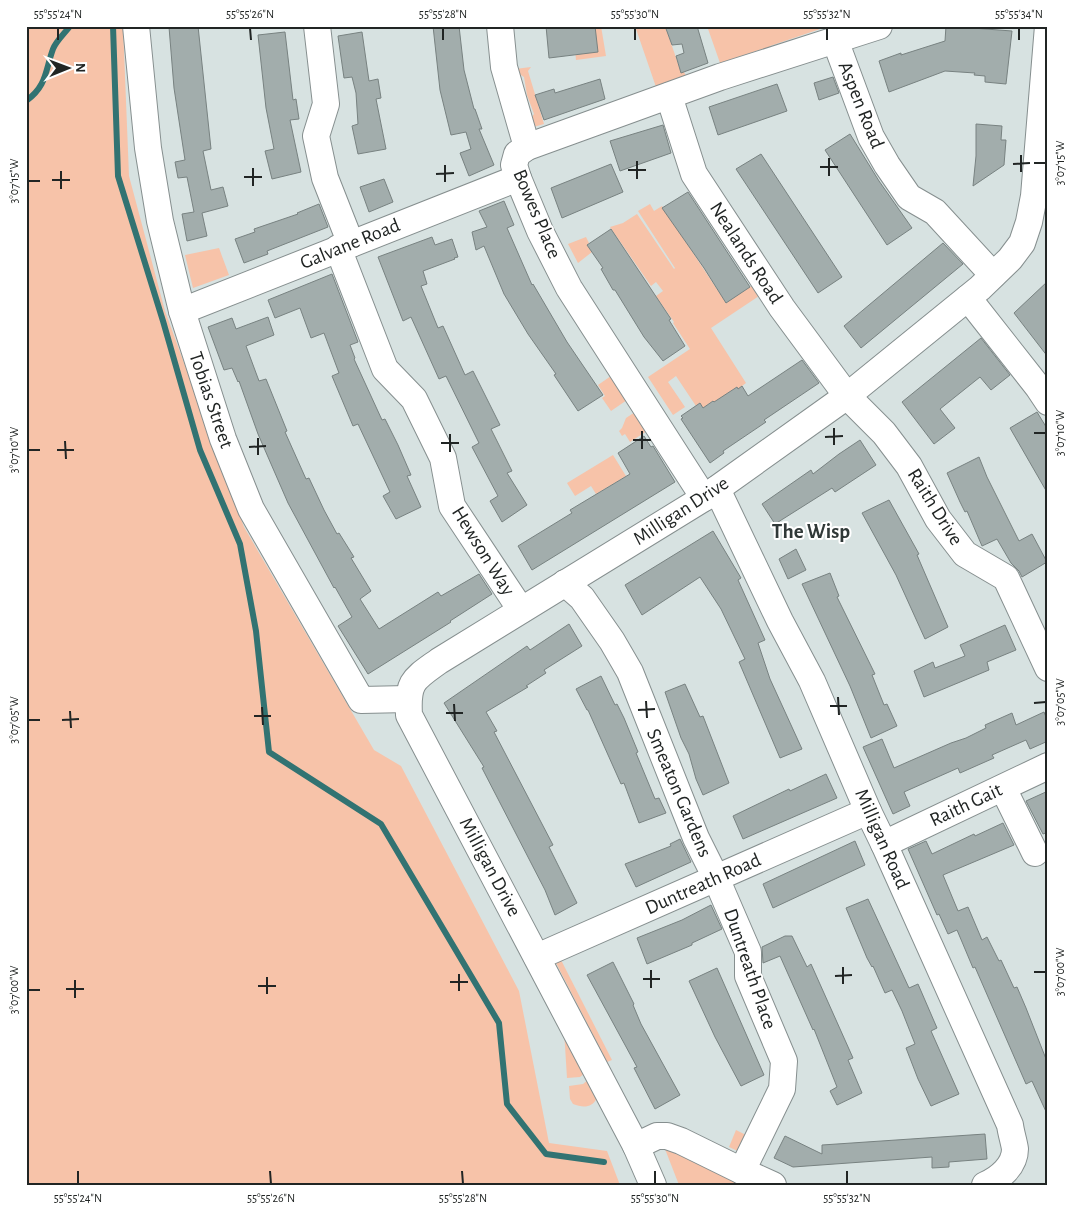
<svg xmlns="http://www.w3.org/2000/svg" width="1074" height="1211" viewBox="0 0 1074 1211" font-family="'Alegreya Sans',sans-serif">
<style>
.green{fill:#f7c3a9}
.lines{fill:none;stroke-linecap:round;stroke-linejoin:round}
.stream{stroke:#327372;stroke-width:6}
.building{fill:#a2adac;stroke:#788281}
.minor-casing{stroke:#868f8f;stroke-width:28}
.minor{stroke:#fff;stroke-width:26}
.ticks{fill:none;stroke:#212524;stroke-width:2}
.labels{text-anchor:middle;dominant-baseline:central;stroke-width:4;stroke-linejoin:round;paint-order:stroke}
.street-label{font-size:20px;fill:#212524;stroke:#fff}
.neighbourhood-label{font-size:21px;font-weight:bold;fill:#303938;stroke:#fff}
.neatline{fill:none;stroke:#212524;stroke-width:2}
.ticks-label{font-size:12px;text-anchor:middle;fill:#212524}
</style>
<rect width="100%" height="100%" fill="#d7e2e1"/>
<g class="green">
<polygon points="26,26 123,26 129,176 165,311 244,527 374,750 401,766 519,991 549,1143 607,1151 620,1185 26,1185"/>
<polygon points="569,26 601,26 606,56 576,60 574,38"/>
<polygon points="635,26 665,26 681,72 684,72 686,76 656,87"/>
<polygon points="707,26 829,26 770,46 770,48 763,50 762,49 720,63"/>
<polygon points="531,67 528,71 544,124 530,128 528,123 534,114 527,95 524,77 516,72 515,69"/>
<polygon points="650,204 654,211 662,206 726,303 753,285 759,296 711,328 746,383 738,389 737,387 729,392 716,405 713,401 703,408 700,403 696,406 676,376 668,382 685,407 673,415 648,377 690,349 673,323 674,322 656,296 663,291 656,282 651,286 610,227 623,223 637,214 674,269 675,268 638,211"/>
<polygon points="586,237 589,243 587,245 592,252 578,263 568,244"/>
<polygon points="219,248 229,275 193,288 185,255"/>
<polygon points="611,376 627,400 611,411 602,398 605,396 598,385"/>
<polygon points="635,412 647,431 630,442 625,434 622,436 619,431 622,428 626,418"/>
<polygon points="613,455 626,476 596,494 591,486 575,496 567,483"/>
<polygon points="560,958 612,1060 607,1062 556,963"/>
<polygon points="564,1030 585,1073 580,1077 567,1078"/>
<path d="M589,1079l8,19c-5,10 -14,10 -24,6l-3,-5 -1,-13 14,-2z"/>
<polygon points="736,1130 752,1138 742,1153 729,1147"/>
<polygon points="675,1147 752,1185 679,1185 665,1149"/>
</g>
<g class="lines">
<g class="stream">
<polyline points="113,26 118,176 163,321 200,450 240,544 256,631 269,752 381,824 499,1023 507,1104 546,1154 604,1162"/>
<path d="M26,101c21,-15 19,-30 27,-52 3,-8 12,-16 17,-23"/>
</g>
</g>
<g class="building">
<polygon points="198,26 211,149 203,151 211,190 223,187 228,206 202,213 207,236 187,241 182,214 194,212 187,177 178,178 175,162 185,160 174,88 169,27"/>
<polygon points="433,26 459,26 464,70 474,109 475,109 482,129 479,129 494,165 469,176 460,153 471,149 466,132 451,135 440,90"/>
<polygon points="546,26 595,26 598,52 549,58"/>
<polygon points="665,26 697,26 708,63 681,73 676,56 684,53 682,44 672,45"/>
<polygon points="946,26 1012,31 1006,84 985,82 985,76 974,75 975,73 945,71 889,92 879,61 901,53 901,55 945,41"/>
<polygon points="285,32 293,100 296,99 299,119 290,120 301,172 272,179 265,151 274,149 266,108 258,35"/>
<polygon points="362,32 369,81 378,79 381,98 376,99 386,149 358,154 352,126 358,124 356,93 352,77 344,78 338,36"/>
<polygon points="833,77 839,93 819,100 814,83"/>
<polygon points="600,79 605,99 544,120 535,95 554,89 555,93"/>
<polygon points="777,84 787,111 718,135 709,107"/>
<polygon points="976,124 1002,126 1001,140 1006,140 1004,165 973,186 976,156"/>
<polygon points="663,125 671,153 620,171 610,141"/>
<polygon points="850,134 879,181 912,228 887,245 825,150"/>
<polygon points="761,154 842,277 818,293 736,169"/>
<polygon points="611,164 623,192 562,218 551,188"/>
<polygon points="384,179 393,202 369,212 360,187"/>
<polygon points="688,192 750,287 726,303 704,268 662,208"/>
<polygon points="504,201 514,225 507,228 532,285 533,284 567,342 603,395 578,411 554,375 556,374 528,334 504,294 484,246 476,250 472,232 487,227 479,211"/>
<polygon points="319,204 328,227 267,251 268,254 244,263 235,239 255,232 254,229 298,214 297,213"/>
<polygon points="611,229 671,319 669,320 685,346 663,361 644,337 615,290 613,290 601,269 603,268 587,245"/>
<polygon points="432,237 435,245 452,239 458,257 454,258 455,259 423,271 427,284 421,286 438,328 443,326 465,375 473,371 500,425 491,429 512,471 507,473 527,505 502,522 490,501 498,496 472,447 479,443 446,376 439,379 411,317 403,321 378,257"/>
<polygon points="943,243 963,264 861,348 844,326"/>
<polygon points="332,274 358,342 350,345 355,358 354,359 382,420 385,419 398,445 411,475 407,476 421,507 396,519 383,496 390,492 358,424 353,426 332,376 339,373 324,333 311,338 300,308 275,318 268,300"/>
<polygon points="1048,281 1048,357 1014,313"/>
<polygon points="268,317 274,335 246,346 259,381 266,379 287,431 285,432 306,479 309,478 324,510 337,534 339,533 354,557 351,558 371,591 360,599 379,629 438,592 441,596 479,574 492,594 450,621 451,622 368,674 338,626 352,617 335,587 334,588 288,503 258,434 239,381 238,382 232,368 224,370 208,327 232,318 236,329"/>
<polygon points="981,338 1010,375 991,390 980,377 940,409 955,428 934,444 902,402"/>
<polygon points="802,360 819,383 764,420 766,422 723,451 724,453 710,463 681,419 683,418 681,416 700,403 703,408 713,401 714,402 737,387 738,389 742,386 748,396"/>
<polygon points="1037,412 1048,430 1048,494 1010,428"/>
<polygon points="644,436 651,447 653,446 675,482 532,570 518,546 572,513 570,510 630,474 618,453"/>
<polygon points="860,440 876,465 835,492 832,488 775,524 762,504 811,470 813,474 839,454"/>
<polygon points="979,457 987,477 1019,541 1032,534 1047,562 1022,577 1019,571 1011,563 997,539 982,546 967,511 965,512 960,502 947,473"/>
<polygon points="889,500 919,554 917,555 948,627 925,639 896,575 862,513"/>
<polygon points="713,531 741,578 738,580 765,640 758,643 770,679 802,749 780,758 739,662 745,659 721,609 700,577 642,615 625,585"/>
<polygon points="796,549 806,570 788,579 779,559"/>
<polygon points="830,573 839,596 837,597 875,674 872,675 884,705 887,704 897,726 871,738 850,686 802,584"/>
<polygon points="569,624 582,646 544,670 546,673 526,686 528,687 486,712 497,731 494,732 553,845 549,847 577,903 555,915 545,890 482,768 484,767 444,703 527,646 530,650"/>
<polygon points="1005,625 1016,650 987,662 989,670 924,697 914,671 933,662 935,668 965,656 960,645"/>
<polygon points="601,676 615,705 617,704 624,718 638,752 636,753 655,799 659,798 666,813 639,823 624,783 621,784 588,710 587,710 576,689"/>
<polygon points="685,684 700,717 703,716 729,783 703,795 696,779 689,754 681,738 665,692"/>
<polygon points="1044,712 1048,722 1048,741 1030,749 1026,740 992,755 994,758 960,773 958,768 904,792 910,806 893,814 863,747 882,739 894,768 951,743 966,738 986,728 985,725 1012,713 1016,725"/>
<polygon points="826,774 837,798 743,839 733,816 789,789 790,791"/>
<polygon points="1048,791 1048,832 1043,834 1026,801"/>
<polygon points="1003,823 1014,845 943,875 958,911 968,907 982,940 987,937 999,961 1001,960 1014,988 1017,987 1026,1008 1048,1064 1048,1116 1032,1081 1026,1084 975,967 973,968 957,930 948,934 939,914 937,915 908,849 926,841 932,854 974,834 975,836"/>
<polygon points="680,839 691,862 636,887 625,864 671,846 670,844"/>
<polygon points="855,841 865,865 773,908 763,884"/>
<polygon points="868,899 909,988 918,984 937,1028 931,1031 959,1094 931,1106 918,1079 906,1048 915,1044 902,1011 892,990 885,993 873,966 872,967 867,958 846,908"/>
<polygon points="711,905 722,929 692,943 692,945 647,964 637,938 682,920"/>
<polygon points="785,936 792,936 807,967 811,964 853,1058 848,1060 862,1093 837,1105 830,1091 837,1087 814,1029 813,1030 780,956 763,963 762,947"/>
<polygon points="613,962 634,1004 633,1005 641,1024 680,1095 655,1109 634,1068 637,1067 587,975"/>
<polygon points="717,968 764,1075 741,1086 715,1037 689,981"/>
<polygon points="985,1134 987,1159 949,1162 949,1167 932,1168 932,1157 793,1167 774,1158 785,1136 822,1154 822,1145"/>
</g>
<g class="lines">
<defs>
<g id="minor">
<polyline points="136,26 148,148 160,221 182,311 223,439 251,509 361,700 408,699"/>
<polyline points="317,26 326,104 316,136 325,178 351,244"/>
<polyline points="500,26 504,67 527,147"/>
<polyline points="835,40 871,137 887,165 909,197 935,212 993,275"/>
<polyline points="669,96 694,174 782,308 847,396 884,433 909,466 938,519 965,554 1006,578 1048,668"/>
<polyline points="338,248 385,369 414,399 443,458 452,506 521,610"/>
<polyline points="968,298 1038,387 1048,402"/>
<polyline points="182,311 518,178"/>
<path d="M717,489l63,132 32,60 56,130 16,33 126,281c1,8 4,17 5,24 0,17 -16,30 -30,36"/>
<polyline points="704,498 569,288 540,231 518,178 514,165 517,154 527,147 720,77 879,26"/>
<polyline points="565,583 582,598 612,641 630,672 696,838 716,878 748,952 748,976 784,1061 782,1089 742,1171"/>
<polyline points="1003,788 1035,853"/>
<polyline points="884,844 1048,766"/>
<polyline points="537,957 868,811"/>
<polyline points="636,1146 657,1136 667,1136 681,1141 742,1171 773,1185"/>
<path d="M653,1185l-17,-39 -227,-431c-2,-34 5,-36 30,-54l265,-163 143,-102 133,-108 30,-29 12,-16 7,-21 5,-26 14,-170"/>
</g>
</defs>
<use href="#minor" class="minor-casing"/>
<use href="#minor" class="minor"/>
</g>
<path class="ticks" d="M58,28v12M250,28l1,12M443,28v12M635,28v12M827,28v12M1019,28v12M1021,155v17M829,158v18M637,161v18M1034,163h12M1013,164l17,-1M445,165v17M820,167h18M253,168v18M628,170h18M61,171v18M436,174l18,-1M244,177h18M52,180h18M28,181h12M834,428v17M642,431v18M1034,433h12M450,434v18M825,437l18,-1M258,438v17M633,440h18M65,441l1,18M441,443h18M249,447l17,-1M28,450h12M57,450h17M838,697l1,18M646,701l1,17M1034,703l12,-1M454,704l1,17M830,706h17M262,707l1,18M638,710l17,-1M70,711l1,17M446,713h17M254,716h17M28,720h12M62,720l17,-1M843,967v17M651,970v18M1034,972h12M459,974v17M835,976l17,-1M267,977v17M643,979h17M75,980v18M450,982h18M258,986h18M66,989h18M28,990h12M78,1171v13M270,1171l1,13M462,1171l1,13M655,1171v13M847,1171v13"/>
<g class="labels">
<g class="street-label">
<text transform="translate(861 105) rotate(68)">Aspen Road</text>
<text transform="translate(537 214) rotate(67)">Bowes Place</text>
<text transform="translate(350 244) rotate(-22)">Galvane Road</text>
<text transform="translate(746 253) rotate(57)">Nealands Road</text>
<text transform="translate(211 400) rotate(71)">Tobias Street</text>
<text transform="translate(935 507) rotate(58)">Raith Drive</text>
<text transform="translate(681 511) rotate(-33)">Milligan Drive</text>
<text transform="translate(483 551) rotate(58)">Hewson Way</text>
<text transform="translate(679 793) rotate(67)">Smeaton Gardens</text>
<text transform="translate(966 805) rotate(-25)">Raith Gait</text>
<text transform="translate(882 839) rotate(66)">Milligan Road</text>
<text transform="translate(490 867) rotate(62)">Milligan Drive</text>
<text transform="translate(703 884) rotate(-24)">Duntreath Road</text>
<text transform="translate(750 969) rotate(71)">Duntreath Place</text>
</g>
<g class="neighbourhood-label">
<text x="811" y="531">The Wisp</text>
</g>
</g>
<rect width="1074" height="1211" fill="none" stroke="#ffffff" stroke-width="55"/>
<g transform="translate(68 68) rotate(89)" stroke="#ffffff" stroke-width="4" paint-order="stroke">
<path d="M0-4L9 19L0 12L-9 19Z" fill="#212524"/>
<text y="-8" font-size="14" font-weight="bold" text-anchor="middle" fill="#212524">N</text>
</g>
<rect x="28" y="28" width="1018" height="1156" class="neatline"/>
<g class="ticks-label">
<text x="58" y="18">55°55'24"N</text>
<text x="250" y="18">55°55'26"N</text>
<text x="443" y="18">55°55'28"N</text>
<text x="635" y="18">55°55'30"N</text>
<text x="827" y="18">55°55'32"N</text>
<text x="1019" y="18">55°55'34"N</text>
<text transform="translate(1060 163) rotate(-90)" y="4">3°07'15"W</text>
<text transform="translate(14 181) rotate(-90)" y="4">3°07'15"W</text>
<text transform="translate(1060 433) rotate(-90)" y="4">3°07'10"W</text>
<text transform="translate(14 450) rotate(-90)" y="4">3°07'10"W</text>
<text transform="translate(1060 702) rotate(-90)" y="4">3°07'05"W</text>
<text transform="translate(14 720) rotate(-90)" y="4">3°07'05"W</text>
<text transform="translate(1060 972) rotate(-90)" y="4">3°07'00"W</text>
<text transform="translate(14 990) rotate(-90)" y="4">3°07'00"W</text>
<text x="78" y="1202">55°55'24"N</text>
<text x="271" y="1202">55°55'26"N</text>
<text x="463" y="1202">55°55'28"N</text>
<text x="655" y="1202">55°55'30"N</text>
<text x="847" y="1202">55°55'32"N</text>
</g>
</svg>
